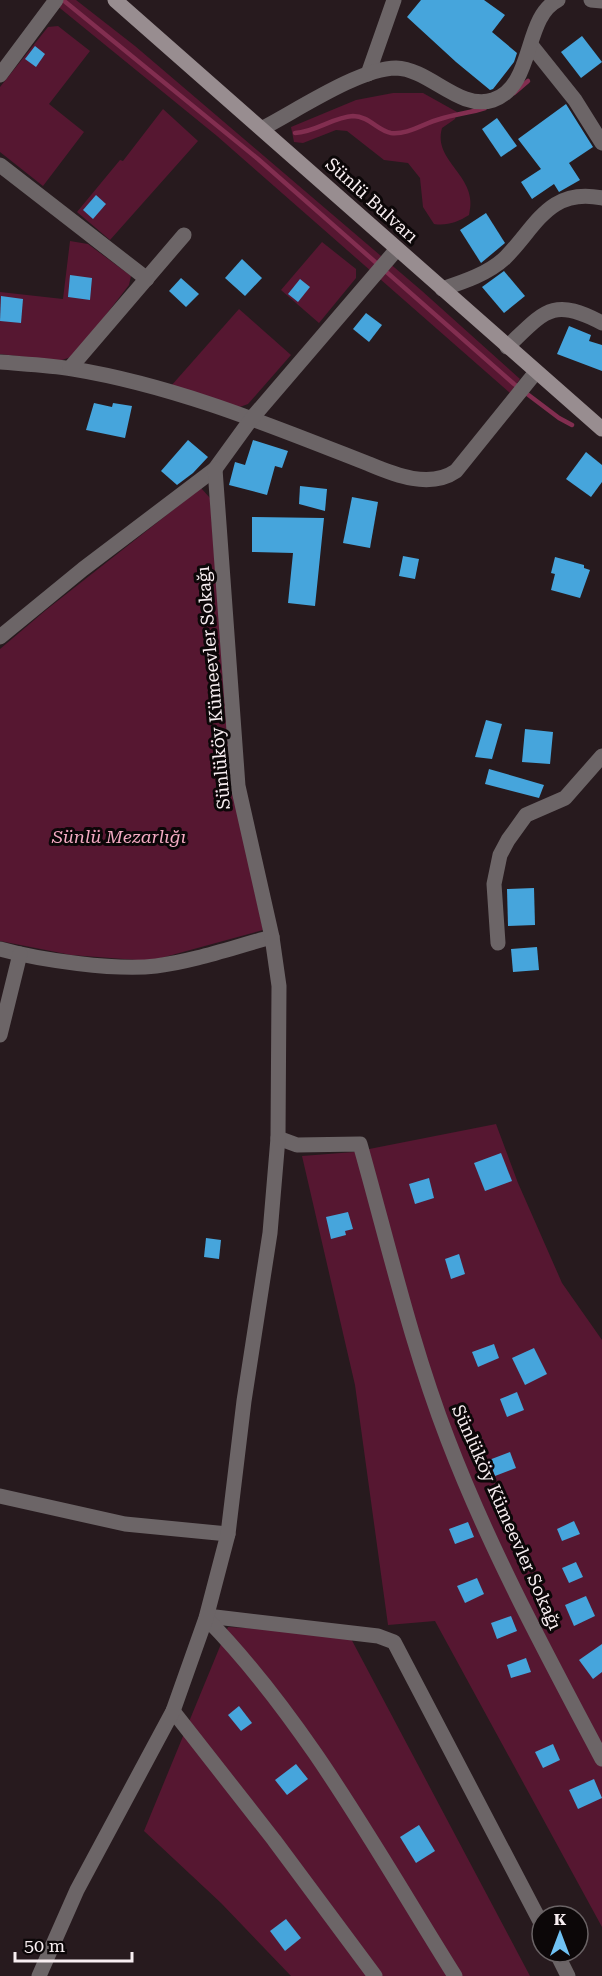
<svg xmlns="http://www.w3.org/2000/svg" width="602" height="1976" viewBox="0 0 602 1976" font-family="'Roboto Serif',serif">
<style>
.green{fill:#561731}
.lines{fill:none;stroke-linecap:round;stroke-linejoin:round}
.stream{stroke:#822e50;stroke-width:4.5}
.building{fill:#46a5dc}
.street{stroke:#6c6567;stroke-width:15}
.secondary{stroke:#988d90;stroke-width:15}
.labels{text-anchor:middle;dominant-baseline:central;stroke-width:6;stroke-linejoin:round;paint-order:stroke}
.street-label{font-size:18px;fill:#f8eef1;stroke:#0c0708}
.park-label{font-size:18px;font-style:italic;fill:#f4abc3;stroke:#0c0708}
</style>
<rect width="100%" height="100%" fill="#271a1e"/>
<g class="green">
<polygon points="50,0 76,0 135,46 422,291 520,379 510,393 217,136"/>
<polygon points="58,26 90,51 49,104 84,132 43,186 0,152 0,87 48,27"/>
<path d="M393,93h30l34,19 -2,7 -13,9c-10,34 38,48 27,87 -11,7 -22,11 -35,9l-11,-17 -3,-29 -12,-15 -24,-3 -37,-29 -11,-1 -33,13 -9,-1 -3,-15 65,-27z"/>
<polygon points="163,109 198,141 110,240 77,212 120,160 123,161"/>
<polygon points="70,241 88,244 131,276 129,285 74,356 59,361 0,354 0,292 63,299"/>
<polygon points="322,242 356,269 356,278 319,323 281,290"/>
<polygon points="239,309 291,355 248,404 237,408 171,386"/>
<polygon points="201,488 210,498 231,782 263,930 150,961 71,955 0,941 0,649 46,610"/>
<polygon points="496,1124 518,1183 562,1283 602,1340 602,1927 435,1621 388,1625 355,1385 302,1156 354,1152"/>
<polygon points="228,1627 348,1633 530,1976 291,1976 221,1903 144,1831"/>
</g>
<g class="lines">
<g class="stream">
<polyline points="63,0 258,159 514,384 559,418 572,425"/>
<polyline points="514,93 528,81"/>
<path d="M295,133c21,-1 38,-16 58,-17 16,0 25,15 38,17 17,2 33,-10 49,-14 15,-5 30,-6 45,-11"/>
</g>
</g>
<g class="building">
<polygon points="421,0 484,0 505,15 492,32 517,53 514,62 493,89 490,90 456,62 407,17"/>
<polygon points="582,36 602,62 581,78 561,52"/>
<polygon points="35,46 45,54 36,67 25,59"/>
<polygon points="566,104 593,147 569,163 580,180 559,192 554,184 532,199 521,182 541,169 518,139"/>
<polygon points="497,118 517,146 501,157 482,129"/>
<polygon points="96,195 106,204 93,219 83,210"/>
<polygon points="486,213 505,243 481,263 460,230"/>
<polygon points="242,259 262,278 245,296 225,278"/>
<polygon points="504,271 525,296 504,313 482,287"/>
<polygon points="70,275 92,278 90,300 68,297"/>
<polygon points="181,278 199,294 186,307 169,291"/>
<polygon points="300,279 310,287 298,302 288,294"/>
<polygon points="1,296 23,299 21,323 0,321"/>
<polygon points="366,313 382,325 369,342 353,329"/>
<polygon points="569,326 591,335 589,341 602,345 602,371 557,354"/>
<polygon points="94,403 112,407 113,403 132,406 125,438 86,430"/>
<polygon points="188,440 208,457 193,473 177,485 161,471"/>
<polygon points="253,440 288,451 282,468 275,466 267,495 229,485 235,462 245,465"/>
<polygon points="586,452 602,465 602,482 591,497 566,479"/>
<polygon points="300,486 327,489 325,511 299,504"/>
<polygon points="352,497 378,502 370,548 343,543"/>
<polygon points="252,517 324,518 315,606 288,603 293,553 252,552"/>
<polygon points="403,556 419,559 415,579 399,576"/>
<polygon points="555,557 584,565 584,568 590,570 580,598 551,590 555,574 551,573"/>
<polygon points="486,720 502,724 492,759 475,757"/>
<polygon points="525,729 553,732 550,764 522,762"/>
<polygon points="489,769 544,785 539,798 485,784"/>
<polygon points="534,888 535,925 508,926 507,889"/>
<polygon points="537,947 539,970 513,972 511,949"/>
<polygon points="501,1153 512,1181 485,1191 474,1163"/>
<polygon points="429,1178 434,1198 415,1204 409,1184"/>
<polygon points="348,1212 353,1229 345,1231 346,1235 331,1239 326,1217"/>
<polygon points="206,1238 221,1240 219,1259 204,1257"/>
<polygon points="459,1254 465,1274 451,1279 445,1259"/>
<polygon points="494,1344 499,1358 478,1367 472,1352"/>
<polygon points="534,1348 547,1374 525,1385 512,1358"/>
<polygon points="517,1392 524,1410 507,1417 500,1399"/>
<polygon points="510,1452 516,1468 495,1476 489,1460"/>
<polygon points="574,1521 580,1534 562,1541 557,1529"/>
<polygon points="468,1522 474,1537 455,1544 449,1529"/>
<polygon points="576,1562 583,1577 569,1583 562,1568"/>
<polygon points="477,1578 484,1594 465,1603 457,1586"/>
<polygon points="586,1596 595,1616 574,1626 565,1605"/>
<polygon points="511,1616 517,1631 497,1639 491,1623"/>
<polygon points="602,1644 602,1672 593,1679 579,1660"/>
<polygon points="526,1658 531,1672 511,1678 507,1665"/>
<polygon points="239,1706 252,1723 241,1731 228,1715"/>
<polygon points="553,1744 560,1760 543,1768 535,1752"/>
<polygon points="296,1764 308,1779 287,1795 275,1780"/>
<polygon points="594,1779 602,1798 578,1809 569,1790"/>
<polygon points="419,1825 435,1851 416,1863 400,1837"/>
<polygon points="286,1919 301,1938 285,1951 270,1931"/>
</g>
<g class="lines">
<g class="street">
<polyline points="591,0 602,1"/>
<polyline points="531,45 575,100 602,143"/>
<polyline points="368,74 394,0"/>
<polyline points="0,75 56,0"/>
<path d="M263,128c33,-17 97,-60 133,-60 34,1 63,43 97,32 42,-14 30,-83 65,-100"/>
<polyline points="0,165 147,279"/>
<path d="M442,289c21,-7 46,-15 63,-31 31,-31 44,-71 97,-60"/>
<path d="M507,347c37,-35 45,-51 95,-24"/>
<path d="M0,362c24,2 49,3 73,7 103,17 199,57 296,95 26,11 61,25 87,7l80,-99"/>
<polyline points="70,368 184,235"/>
<polyline points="0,637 83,569 215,469 252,418 397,249"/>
<polyline points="498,943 494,884 500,855 508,840 526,815 565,798 602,756"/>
<path d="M0,949c39,11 116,22 156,17 39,-5 78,-19 116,-29"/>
<polyline points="0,1035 20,954"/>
<path d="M278,1138l19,7 63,-1c28,99 51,200 88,296 42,110 99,215 154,319"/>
<polyline points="0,1496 125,1524 228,1534"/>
<polyline points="207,1616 378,1636 394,1642 542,1925"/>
<path d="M206,1618c100,102 173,237 249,358"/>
<polyline points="173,1711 274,1840 375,1976"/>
<polyline points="556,1952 568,1976"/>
<polyline points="39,1976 77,1890 173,1711 206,1618 228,1534 244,1401 270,1233 278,1138 279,986 272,937 238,786 215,469"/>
</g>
<polyline class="secondary" points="115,0 602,429"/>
</g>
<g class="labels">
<g class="street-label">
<text transform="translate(372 200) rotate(42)">Sünlü Bulvarı</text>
<text transform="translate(213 688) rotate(-95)">Sünlüköy Kümeevler Sokağı</text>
<text transform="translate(507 1517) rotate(66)">Sünlüköy Kümeevler Sokağı</text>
</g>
<g class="park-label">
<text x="119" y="836">Sünlü Mezarlığı</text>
</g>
</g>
<g transform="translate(560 1934)"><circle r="28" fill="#0c0708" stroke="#6a6365" stroke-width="1.5"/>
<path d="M0-4.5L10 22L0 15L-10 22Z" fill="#70c2f4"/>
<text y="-9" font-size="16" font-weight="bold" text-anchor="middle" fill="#f8eef1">K</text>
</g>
<path d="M15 1952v9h117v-9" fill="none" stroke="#f8eef1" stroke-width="3"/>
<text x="24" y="1952" font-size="18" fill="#f8eef1" stroke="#0c0708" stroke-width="4.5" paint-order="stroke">50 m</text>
</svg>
